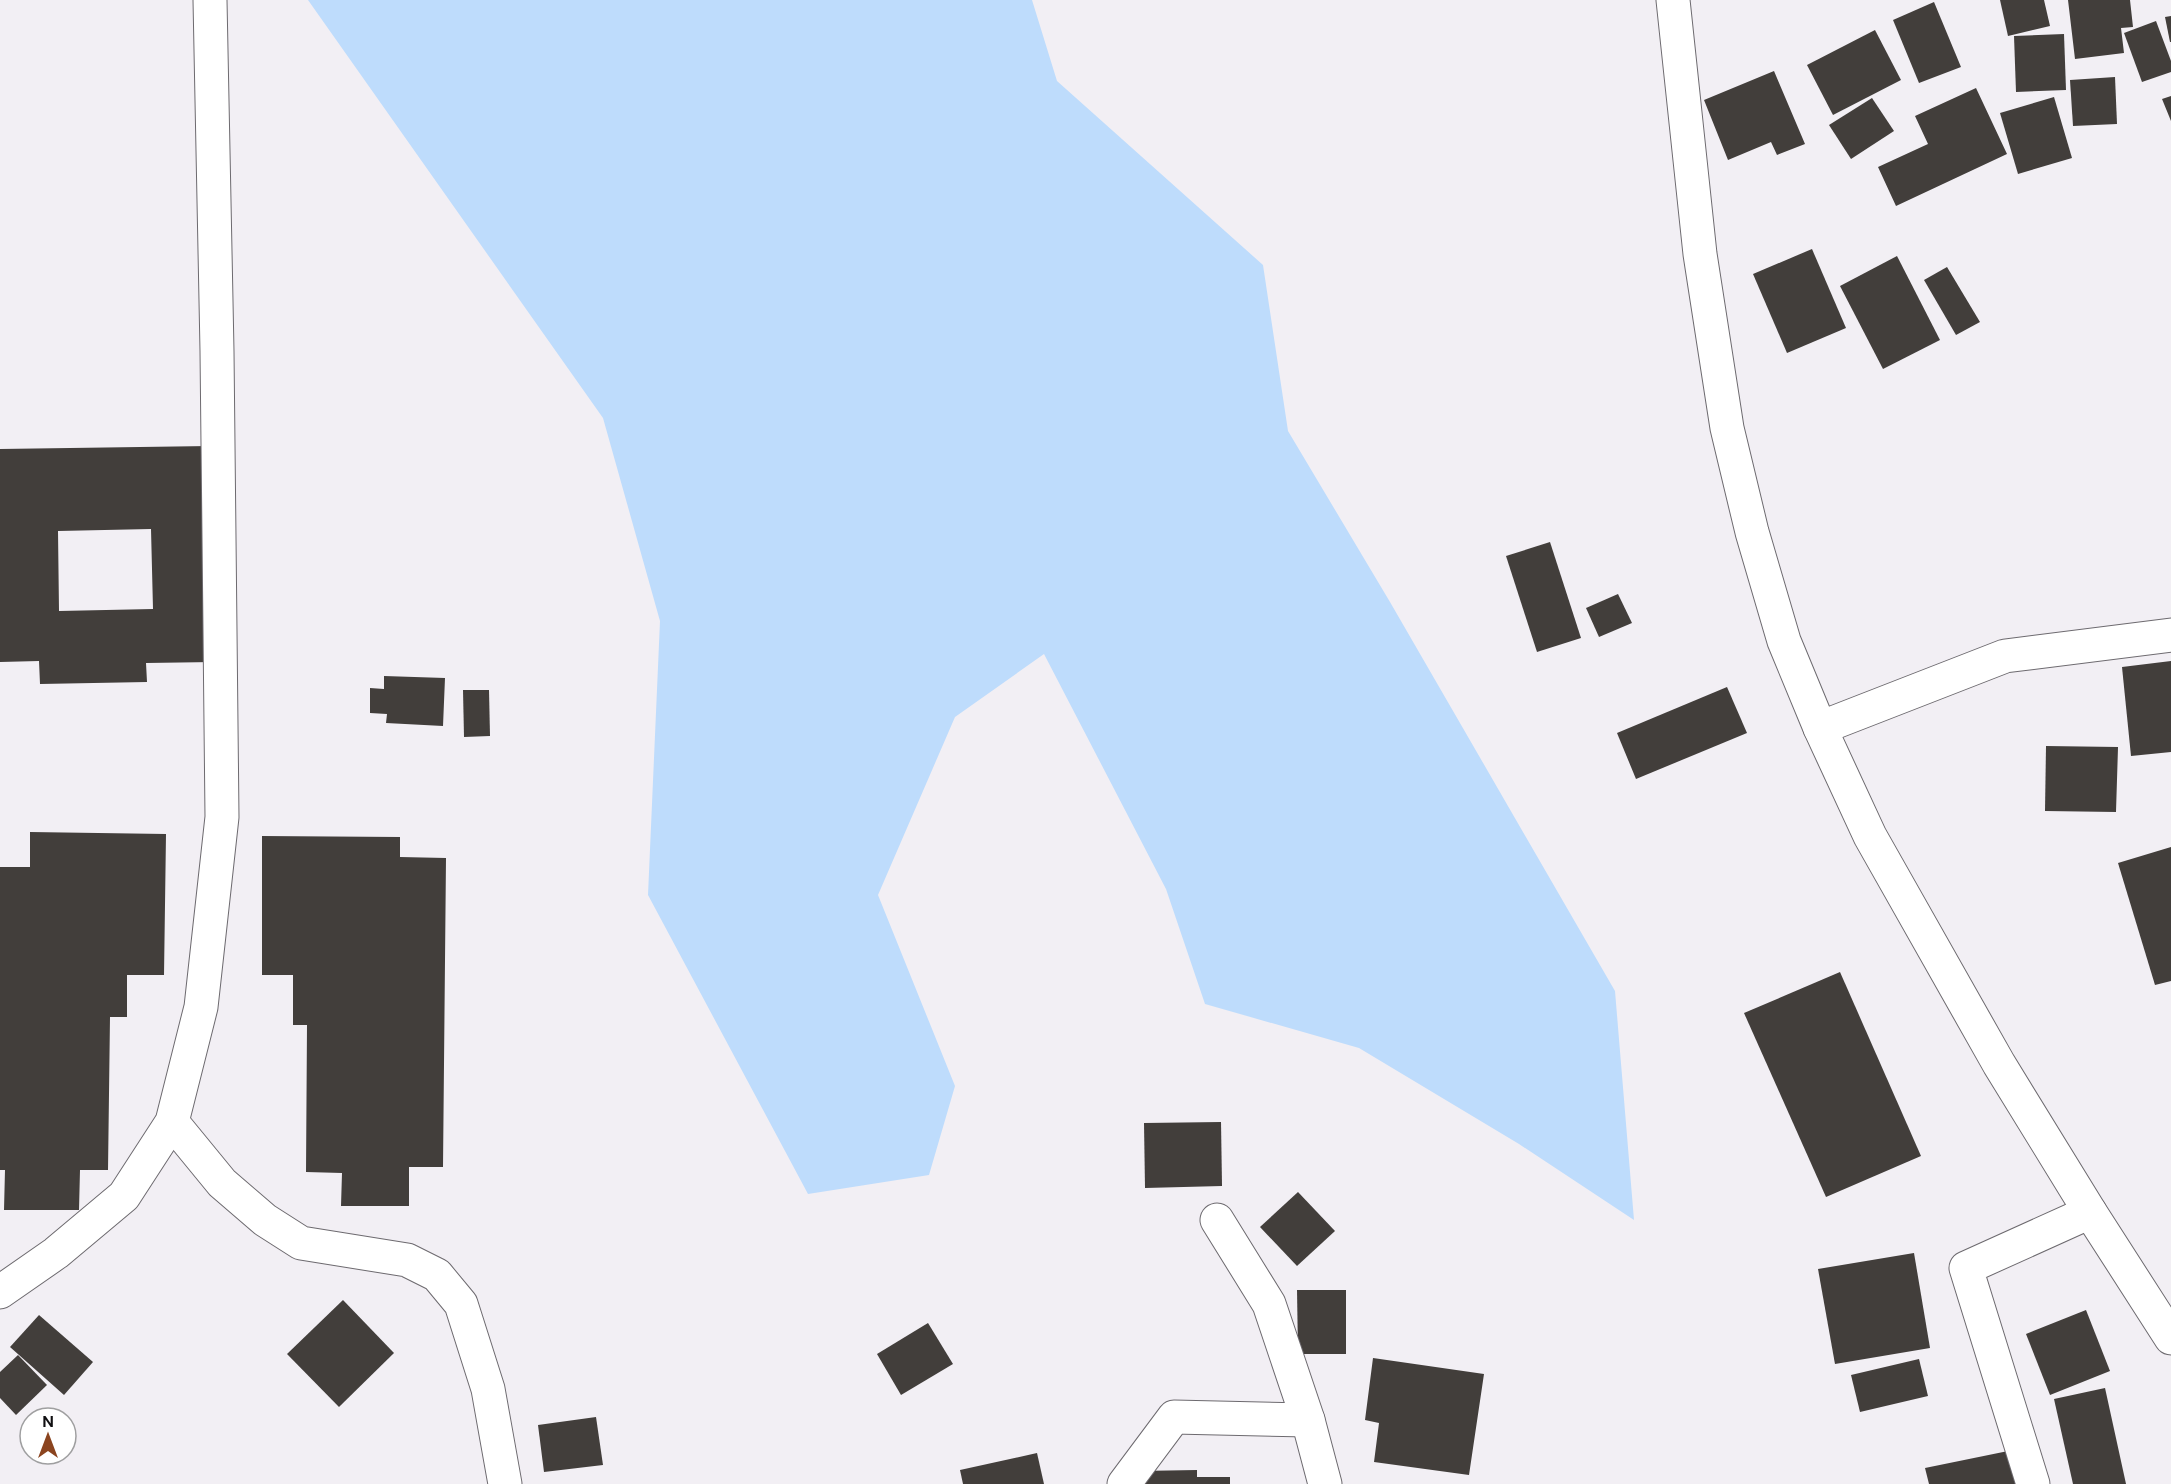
<svg xmlns="http://www.w3.org/2000/svg" width="2171" height="1484" viewBox="0 0 2171 1484" font-family="'DM Sans',sans-serif">
<style>
.water{fill:#bedcfc}
.building{fill:#423e3b;fill-rule:evenodd}
.lines{fill:none;stroke-linecap:round;stroke-linejoin:round}
.minor-casing{stroke:#6d6a6f;stroke-width:35}
.minor{stroke:#fff;stroke-width:33}
</style>
<rect width="100%" height="100%" fill="#f2eff4"/>
<polygon class="water" points="308,0 1032,0 1057,81 1263,265 1288,431 1390,602 1615,991 1634,1220 1519,1144 1359,1048 1205,1004 1166,889 1044,654 955,717 878,895 955,1086 929,1175 808,1194 648,895 660,621 603,418"/>
<g class="building">
<polygon points="2000,0 2044,0 2050,26 2008,36"/>
<polygon points="2068,0 2130,0 2133,27 2121,28 2124,53 2075,59"/>
<polygon points="1934,2 1961,67 1919,83 1893,20"/>
<polygon points="2171,16 2171,42 2170,42 2165,17"/>
<polygon points="2156,21 2171,61 2171,72 2142,82 2124,33"/>
<polygon points="1875,30 1901,80 1833,115 1807,65"/>
<polygon points="2064,34 2066,90 2016,92 2014,36"/>
<polygon points="1774,71 1805,144 1777,155 1771,142 1728,160 1704,100"/>
<polygon points="2115,77 2117,124 2073,126 2070,80"/>
<polygon points="1976,88 2007,154 1896,206 1878,167 1928,144 1915,116"/>
<polygon points="2171,96 2171,121 2162,99"/>
<polygon points="2054,97 2072,158 2018,174 2000,113"/>
<polygon points="1872,98 1894,131 1851,159 1829,125"/>
<polygon points="1812,249 1846,328 1787,353 1753,274"/>
<polygon points="1897,256 1940,340 1883,369 1840,286"/>
<polygon points="1947,267 1980,322 1956,335 1924,280"/>
<path d="M210,446l4,216 -68,1 1,19 -107,2 -1,-23 -39,1v-213zM151,529l2,80 -94,2 -1,-80z"/>
<polygon points="1550,542 1581,638 1537,652 1506,556"/>
<polygon points="1618,594 1632,623 1599,637 1586,608"/>
<polygon points="2171,661 2171,752 2131,756 2122,667"/>
<polygon points="384,676 445,678 443,726 386,723 387,714 370,713 370,688 384,689"/>
<polygon points="1727,687 1747,733 1636,779 1617,733"/>
<polygon points="463,690 489,690 490,736 464,737"/>
<polygon points="2046,746 2118,747 2116,812 2045,811"/>
<polygon points="30,832 166,834 164,975 127,975 127,1017 110,1017 108,1170 80,1170 79,1210 4,1210 5,1170 0,1170 0,867 30,867"/>
<polygon points="262,836 400,837 400,857 446,858 443,1167 409,1167 409,1206 341,1206 342,1173 306,1172 307,1025 293,1025 293,975 262,975"/>
<polygon points="2171,847 2171,981 2155,985 2118,863"/>
<polygon points="1840,972 1921,1156 1826,1197 1744,1013"/>
<polygon points="1221,1122 1222,1186 1145,1188 1144,1123"/>
<polygon points="1298,1192 1335,1231 1297,1266 1260,1227"/>
<polygon points="1914,1253 1930,1348 1835,1364 1818,1269"/>
<polygon points="1297,1290 1346,1290 1346,1354 1298,1354"/>
<polygon points="343,1300 394,1353 339,1407 287,1354"/>
<polygon points="2086,1310 2110,1371 2050,1395 2026,1334"/>
<polygon points="39,1315 93,1362 64,1395 10,1347"/>
<polygon points="928,1323 953,1364 901,1395 877,1354"/>
<polygon points="18,1355 47,1385 16,1415 0,1398 0,1372"/>
<polygon points="1373,1358 1484,1374 1469,1475 1374,1462 1379,1423 1365,1420"/>
<polygon points="1919,1359 1928,1396 1860,1412 1851,1375"/>
<polygon points="2105,1388 2126,1484 2073,1484 2054,1399"/>
<polygon points="596,1417 603,1465 544,1472 538,1425"/>
<polygon points="2013,1450 2019,1484 1929,1484 1925,1468"/>
<polygon points="1037,1453 1044,1484 963,1484 960,1470"/>
<polygon points="1197,1470 1197,1477 1230,1477 1230,1484 1139,1484 1139,1471"/>
</g>
<g class="lines">
<defs>
<g id="minor">
<polyline points="1673,0 1700,254 1727,428 1752,532 1784,641 1820,728 1870,836 1999,1064 2090,1212 2171,1338"/>
<polyline points="1820,728 2005,656 2171,635"/>
<polyline points="172,1122 222,1183 265,1220 301,1243 407,1260 437,1275 461,1304 488,1389 505,1484"/>
<polyline points="0,1292 56,1253 124,1196 172,1122 201,1007 222,817 217,351 210,0"/>
<polyline points="1308,1420 1325,1484"/>
<polyline points="1124,1484 1174,1417 1308,1420 1269,1304 1217,1220"/>
<polyline points="2033,1484 1966,1268 2090,1212"/>
</g>
</defs>
<use href="#minor" class="minor-casing"/>
<use href="#minor" class="minor"/>
</g>
<g transform="translate(48 1436)"><circle r="28" fill="#ffffff" stroke="#9f9fa0" stroke-width="1.5"/>
<path d="M0-4.5L10 22L0 15L-10 22Z" fill="#8b441f"/>
<text y="-9" font-size="16" font-weight="bold" text-anchor="middle" fill="#100f11">N</text>
</g>
</svg>
